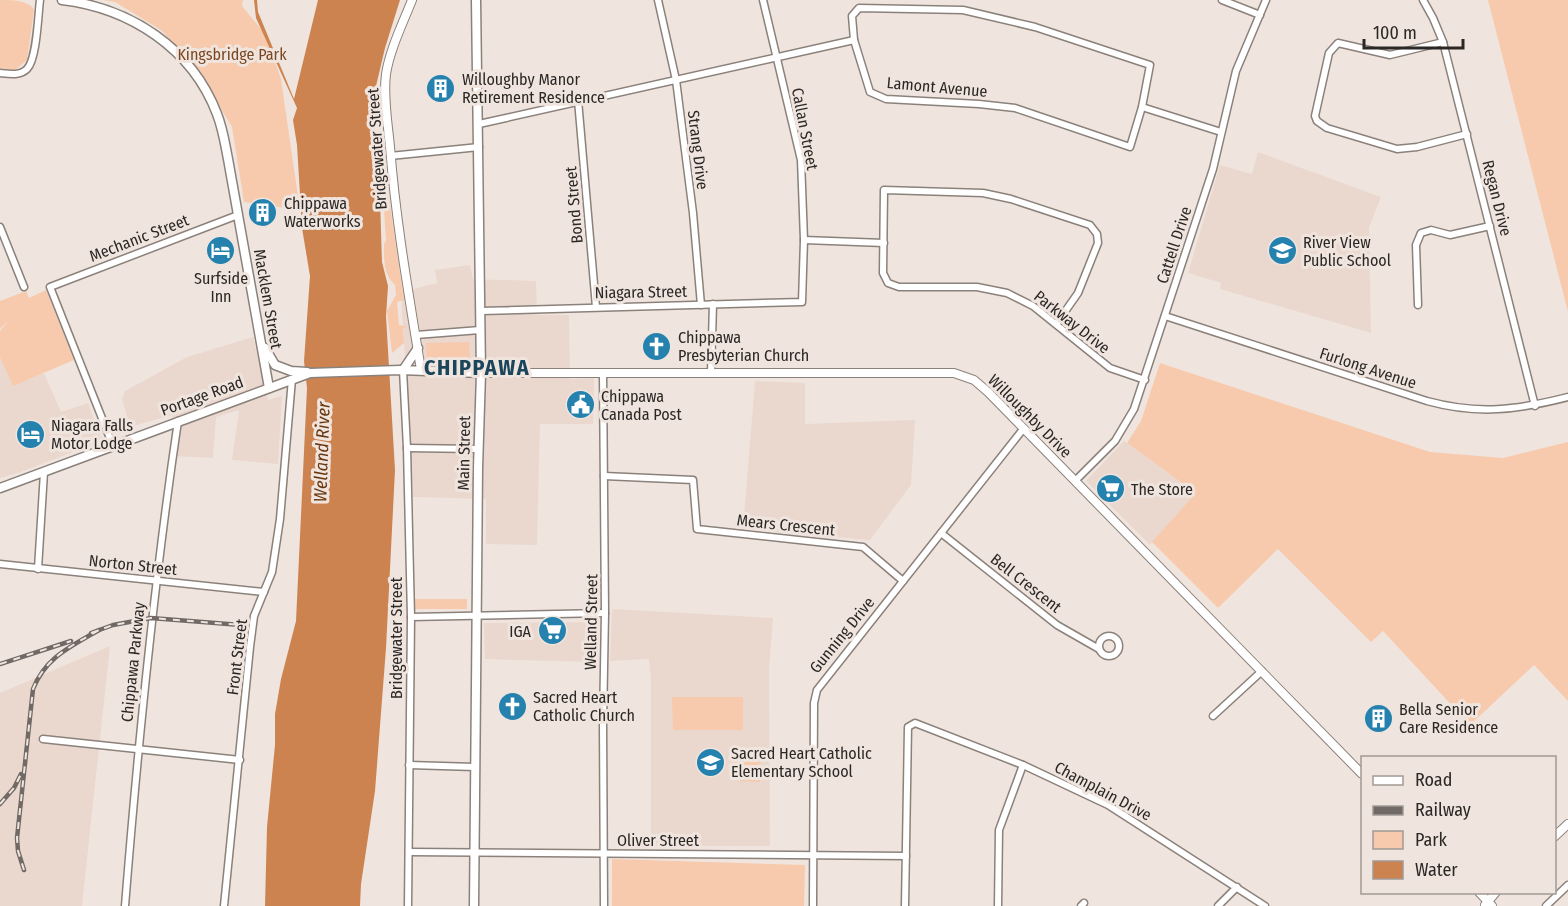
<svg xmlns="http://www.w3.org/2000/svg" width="1568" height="906" viewBox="0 0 1568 906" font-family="'Fira Sans Condensed',sans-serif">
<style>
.built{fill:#ead8ce}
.green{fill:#f7caad}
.water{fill:#cc834f}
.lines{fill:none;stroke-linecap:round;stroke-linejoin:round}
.minor-casing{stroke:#8b817b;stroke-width:9}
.tertiary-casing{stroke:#8b817b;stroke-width:10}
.secondary-casing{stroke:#8b817b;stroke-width:11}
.minor{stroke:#fff;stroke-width:6}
.tertiary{stroke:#fff;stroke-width:8}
.secondary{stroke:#fff;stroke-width:8}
.rail-casing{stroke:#706966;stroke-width:4.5}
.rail{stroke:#f0e5de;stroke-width:2;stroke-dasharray:7;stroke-linecap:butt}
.labels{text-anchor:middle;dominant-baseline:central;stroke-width:6;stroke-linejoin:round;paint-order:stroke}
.park-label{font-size:16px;fill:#7a4722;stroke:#f0e5de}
.poi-label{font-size:16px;fill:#2b2725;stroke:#f0e5de;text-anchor:start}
.street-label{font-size:16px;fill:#2b2725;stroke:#f0e5de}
.water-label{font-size:18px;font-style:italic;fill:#683710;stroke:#f0e5de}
.district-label{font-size:22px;font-weight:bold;letter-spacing:1.5px;fill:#1a455b;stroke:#f0e5de}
</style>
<rect width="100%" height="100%" fill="#f0e5de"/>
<g class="built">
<polygon points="1258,152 1381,197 1369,228 1371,333 1220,289 1221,283 1188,273 1220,165 1252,174"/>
<polygon points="470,265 473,279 536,281 537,315 569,315 570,379 594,378 593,424 540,424 537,545 486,544 486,499 413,497 401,292 437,283 435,270"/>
<polygon points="253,337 268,400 282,396 278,464 232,460 239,410 216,417 213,458 173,456 177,429 172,415 130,427 122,399 125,391 187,357"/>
<polygon points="0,353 17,384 44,373 61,412 88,403 102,441 18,473 0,478"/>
<polygon points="755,381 805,383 805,424 915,420 911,485 870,540 743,529"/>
<polygon points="1124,441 1197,493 1150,545 1086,481"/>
<polygon points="612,609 773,618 769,670 770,846 651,846 651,679 649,659 610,661"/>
<polygon points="592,622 592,662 485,659 484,623"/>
<polygon points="110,646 82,906 0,906 0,693"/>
</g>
<g class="green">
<path d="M0,0c13,0 28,0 34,10l-7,50 -12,10 -15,-2z"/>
<polygon points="103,0 243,0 242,6 265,34 281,79 300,210 244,202 232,127 194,64 161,30 115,2"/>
<polygon points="1488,0 1568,0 1568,312"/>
<path d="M379,135h3l6,57 16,108 -7,2 2,23 9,2 -5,1 1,15 -12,10 -5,-42 9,-16 -1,-10c-12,-11 -11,-26 -11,-41l2,-4z"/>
<polygon points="46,290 74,360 13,386 0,357 0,331 9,320 0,329 0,301 26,291 29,298"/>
<polygon points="469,342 470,363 427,365 426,343"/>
<polygon points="1160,363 1430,452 1503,458 1568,442 1568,701 1534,665 1470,725 1383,631 1371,642 1278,549 1218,608 1152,542 1196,493 1127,443 1141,421"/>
<rect x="412" y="599" width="55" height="10"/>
<polygon points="672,697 743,697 743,730 673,730"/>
<polygon points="740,750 759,750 760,782 740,781"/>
<polygon points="612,859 805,865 804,906 612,906"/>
</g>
<polygon class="water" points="254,0 257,0 258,12 294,99 318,0 400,0 385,48 376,86 375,125 379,167 382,262 388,286 386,316 395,470 386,648 375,791 361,884 360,906 265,906 267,827 275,745 275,714 281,679 296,621 307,388 304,361 310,276 302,228 297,145 293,120 297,108 256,18"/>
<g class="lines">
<defs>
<g id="minor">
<polyline points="658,0 676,80 693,213 701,305"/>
<polyline points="1222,0 1260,15"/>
<polyline points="1423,0 1433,18 1443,42 1535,406"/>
<polygon points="859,8 963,10 1035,27 1150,65 1142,107 1130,147 1015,108 979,104 886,99 870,92 854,40 852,16"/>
<polyline points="1443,42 1390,55 1338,43 1329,53 1315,116 1317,121 1327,128 1397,149 1417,147 1467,134"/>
<path d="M0,73c9,1 20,3 27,-4 10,-10 11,-54 13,-69"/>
<polyline points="578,100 596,307"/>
<polyline points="1142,107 1221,132"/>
<polyline points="479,124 854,40"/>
<polyline points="390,156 479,147"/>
<polyline points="0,227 24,287"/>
<polyline points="804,240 884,243"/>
<polyline points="1418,305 1416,245 1421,233 1431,230 1450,235 1490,226"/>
<polyline points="481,311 802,302 804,240 801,160 763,0"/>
<path d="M1165,316l262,85c51,14 90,9 141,-4"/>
<polyline points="1057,323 1078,293 1098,243 1097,234 1090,225 1011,199 983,193 884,190 883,273 888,283 899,287 977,287 1007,293 1033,306 1110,368 1145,380"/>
<polyline points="416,335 480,330"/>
<polyline points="403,370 407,448 411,617 408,906"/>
<polyline points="711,373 713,304"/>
<polyline points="603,374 605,613 603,723 604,906"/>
<polyline points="113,446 50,287 238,215"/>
<polyline points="407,448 478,449"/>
<polyline points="604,476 693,480 697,529 863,547 903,581"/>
<polyline points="1075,481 1115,441 1134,409 1213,169 1236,71 1266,0"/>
<polyline points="941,533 1057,625 1099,649"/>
<polyline points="0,564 264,592"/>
<polyline points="38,569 44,472"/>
<polyline points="411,617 605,613"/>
<circle cx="1109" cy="646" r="10"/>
<polyline points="1213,716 1262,671"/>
<polyline points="43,739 240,760"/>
<polyline points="409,765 475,767"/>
<polyline points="409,852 906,856"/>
<path d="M125,906c13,-162 29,-324 53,-485"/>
<polyline points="224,906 250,647 254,616 272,572 280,519 292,379"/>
<polyline points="813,906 814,703 817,690 1024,428"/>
<polyline points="905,906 908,727 915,723 1023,765 1108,805 1265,906"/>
<polyline points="998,906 999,830 1023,765"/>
<polyline points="1081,906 1084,903"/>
<polyline points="1218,906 1237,887"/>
<polyline points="1546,906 1568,885"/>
</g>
<g id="tertiary">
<path d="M412,0c-9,23 -22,49 -26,74 -3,24 2,50 4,73 6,76 19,149 31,223"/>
<polyline points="481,373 954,373 974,380 988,392 1362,774"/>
<polyline points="1554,837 1568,824"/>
<polyline points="1479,892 1492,906"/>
<polyline points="1485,905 1496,892"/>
</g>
<g id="secondary">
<path d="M62,0c68,8 130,48 155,114 6,15 8,30 11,45l41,229"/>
<polyline points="265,348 275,365 291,371 307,372"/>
<polyline points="403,370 418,348"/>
<polyline points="0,488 310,373 400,370 481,373"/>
<polyline points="474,906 478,468 481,373 476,0"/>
</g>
</defs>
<use href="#minor" class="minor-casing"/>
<use href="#tertiary" class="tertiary-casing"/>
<use href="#secondary" class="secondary-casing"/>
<use href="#minor" class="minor"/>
<use href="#tertiary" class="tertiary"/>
<use href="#secondary" class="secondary"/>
<defs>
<g id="rail">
<polyline points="91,633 113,625 151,618 241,625"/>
<polyline points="0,664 71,641"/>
<polyline points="0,804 14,788 21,774"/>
<path d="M24,870l-6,-19 -1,-13 16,-149c13,-32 37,-42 66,-59"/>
</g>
</defs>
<use href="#rail" class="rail-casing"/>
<use href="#rail" class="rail"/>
</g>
<defs>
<symbol id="building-disc" viewBox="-11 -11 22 22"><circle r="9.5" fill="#2582af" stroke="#f0e5de"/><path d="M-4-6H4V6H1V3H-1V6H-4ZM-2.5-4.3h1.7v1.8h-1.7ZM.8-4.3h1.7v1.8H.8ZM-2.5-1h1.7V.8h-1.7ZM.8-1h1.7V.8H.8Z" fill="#fff"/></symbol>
<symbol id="hotel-disc" viewBox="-11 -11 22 22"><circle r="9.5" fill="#2582af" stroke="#f0e5de"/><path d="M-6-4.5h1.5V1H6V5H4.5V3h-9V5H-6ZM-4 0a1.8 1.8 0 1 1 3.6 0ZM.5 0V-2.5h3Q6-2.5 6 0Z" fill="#fff"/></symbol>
<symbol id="school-disc" viewBox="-11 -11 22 22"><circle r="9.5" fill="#2582af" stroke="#f0e5de"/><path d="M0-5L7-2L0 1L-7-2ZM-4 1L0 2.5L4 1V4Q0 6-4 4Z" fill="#fff"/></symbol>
<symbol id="church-disc" viewBox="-11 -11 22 22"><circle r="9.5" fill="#2582af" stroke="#f0e5de"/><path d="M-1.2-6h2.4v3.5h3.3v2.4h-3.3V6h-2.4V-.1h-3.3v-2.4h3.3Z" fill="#fff"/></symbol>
<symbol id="civic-disc" viewBox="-11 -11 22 22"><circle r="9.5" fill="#2582af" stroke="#f0e5de"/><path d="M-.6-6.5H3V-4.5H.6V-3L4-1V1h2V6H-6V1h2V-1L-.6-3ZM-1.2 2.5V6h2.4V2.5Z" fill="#fff"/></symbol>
<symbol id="supermarket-disc" viewBox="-11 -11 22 22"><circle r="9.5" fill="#2582af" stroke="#f0e5de"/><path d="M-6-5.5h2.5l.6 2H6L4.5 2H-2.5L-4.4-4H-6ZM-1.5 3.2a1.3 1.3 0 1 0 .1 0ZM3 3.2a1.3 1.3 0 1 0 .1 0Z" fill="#fff"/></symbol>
</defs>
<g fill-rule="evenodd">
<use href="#building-disc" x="424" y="72" width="33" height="33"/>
<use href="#building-disc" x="246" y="196" width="33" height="33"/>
<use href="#hotel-disc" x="204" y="234" width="33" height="33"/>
<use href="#school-disc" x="1266" y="234" width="33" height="33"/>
<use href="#church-disc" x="640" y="330" width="33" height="33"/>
<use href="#civic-disc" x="564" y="388" width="33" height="33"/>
<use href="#hotel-disc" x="14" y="418" width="33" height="33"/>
<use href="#supermarket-disc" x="1094" y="472" width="33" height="33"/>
<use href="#supermarket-disc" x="536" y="614" width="33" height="33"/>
<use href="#church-disc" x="496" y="690" width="33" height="33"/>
<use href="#building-disc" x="1362" y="702" width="33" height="33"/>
<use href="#school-disc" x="694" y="746" width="33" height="33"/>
</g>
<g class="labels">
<g class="park-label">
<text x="232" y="54">Kingsbridge Park</text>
</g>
<g class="poi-label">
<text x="462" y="79">Willoughby Manor<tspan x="462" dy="18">Retirement Residence</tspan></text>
<text x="284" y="203">Chippawa<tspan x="284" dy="18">Waterworks</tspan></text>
<text x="1303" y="242">River View<tspan x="1303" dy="18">Public School</tspan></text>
<text x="221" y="278" text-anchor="middle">Surfside<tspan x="221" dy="18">Inn</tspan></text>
<text x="678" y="337">Chippawa<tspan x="678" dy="18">Presbyterian Church</tspan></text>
<text x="601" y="396">Chippawa<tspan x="601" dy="18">Canada Post</tspan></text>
<text x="51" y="425">Niagara Falls<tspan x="51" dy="18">Motor Lodge</tspan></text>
<text x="1131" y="489">The Store</text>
<text x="531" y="631" text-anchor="end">IGA</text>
<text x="533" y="697">Sacred Heart<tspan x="533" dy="18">Catholic Church</tspan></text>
<text x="1399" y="709">Bella Senior<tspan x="1399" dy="18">Care Residence</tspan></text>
<text x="731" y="753">Sacred Heart Catholic<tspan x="731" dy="18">Elementary School</tspan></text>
</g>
<g class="street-label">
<text transform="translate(937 87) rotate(5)">Lamont Avenue</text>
<text transform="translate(805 129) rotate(79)">Callan Street</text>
<text transform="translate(377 149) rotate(-94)">Bridgewater Street</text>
<text transform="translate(698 150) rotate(83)">Strang Drive</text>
<text transform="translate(1497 198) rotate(76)">Regan Drive</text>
<text transform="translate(574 205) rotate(-95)">Bond Street</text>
<text transform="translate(139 238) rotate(-21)">Mechanic Street</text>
<text transform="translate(1174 245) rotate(-72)">Cattell Drive</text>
<text transform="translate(641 292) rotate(-1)">Niagara Street</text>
<text transform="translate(268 299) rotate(80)">Macklem Street</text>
<text transform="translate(1072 322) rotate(38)">Parkway Drive</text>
<text transform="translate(1368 368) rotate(18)">Furlong Avenue</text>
<text transform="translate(202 396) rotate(-20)">Portage Road</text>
<text transform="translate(1030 416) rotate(45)">Willoughby Drive</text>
<text transform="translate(464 453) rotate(-89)">Main Street</text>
<text transform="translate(786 525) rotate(6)">Mears Crescent</text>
<text transform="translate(133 565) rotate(6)">Norton Street</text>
<text transform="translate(1026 583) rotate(38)">Bell Crescent</text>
<text transform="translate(591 622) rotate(-89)">Welland Street</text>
<text transform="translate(842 635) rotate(-51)">Gunning Drive</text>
<text transform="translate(396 638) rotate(-90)">Bridgewater Street</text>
<text transform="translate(237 657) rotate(-83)">Front Street</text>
<text transform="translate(133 662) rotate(-84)">Chippawa Parkway</text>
<text transform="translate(1103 791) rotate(28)">Champlain Drive</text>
<text x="658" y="840">Oliver Street</text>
</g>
<g class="water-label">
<text transform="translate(322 452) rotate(-88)">Welland River</text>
</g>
<g class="district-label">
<text x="477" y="367">CHIPPAWA</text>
</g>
</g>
<rect x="1361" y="756" width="195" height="138" fill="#f0e5de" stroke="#a19994" stroke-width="1.5"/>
<rect x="1373" y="776" width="30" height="9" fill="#ffffff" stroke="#a19994" stroke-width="1.5"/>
<text x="1415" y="786" font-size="18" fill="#2b2725">Road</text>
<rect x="1373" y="806" width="30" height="9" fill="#706966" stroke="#a19994" stroke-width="1.5"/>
<text x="1415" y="816" font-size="18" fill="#2b2725">Railway</text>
<rect x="1373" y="831" width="30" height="18" fill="#f7caad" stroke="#a19994" stroke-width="1.5"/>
<text x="1415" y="846" font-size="18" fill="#2b2725">Park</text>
<rect x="1373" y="861" width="30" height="18" fill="#cc834f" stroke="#a19994" stroke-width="1.5"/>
<text x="1415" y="876" font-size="18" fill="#2b2725">Water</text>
<path d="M1364 39v9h99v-9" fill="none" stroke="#2b2725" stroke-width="3"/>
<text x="1373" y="39" font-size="18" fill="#2b2725" stroke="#f0e5de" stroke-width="4.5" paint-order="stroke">100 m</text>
</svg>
